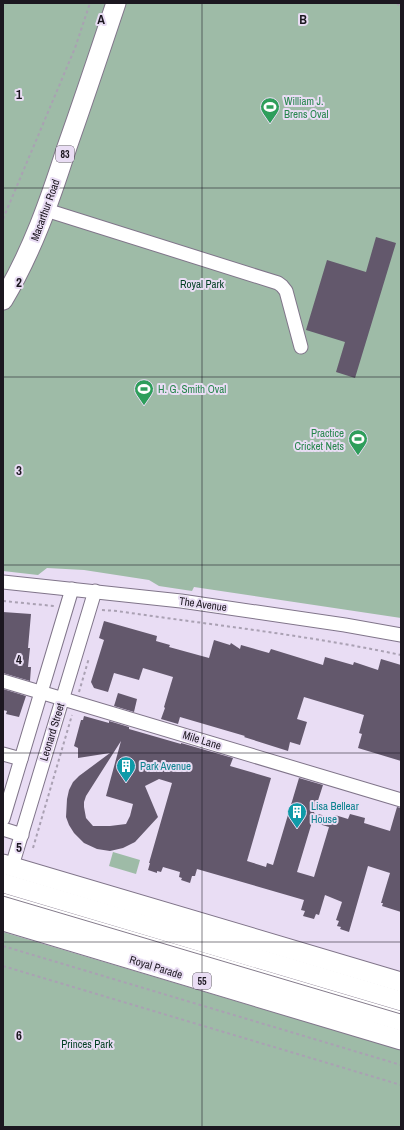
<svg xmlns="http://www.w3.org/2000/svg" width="404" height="1130" viewBox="0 0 404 1130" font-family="'Archivo Narrow',sans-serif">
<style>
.green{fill:#9ebba7}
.building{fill:#63586c;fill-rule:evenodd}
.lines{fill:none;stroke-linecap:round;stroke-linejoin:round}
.minor-casing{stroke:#80758a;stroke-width:15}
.highway-casing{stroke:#80758a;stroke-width:21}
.path{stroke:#aaa1b3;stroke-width:2;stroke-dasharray:3 3;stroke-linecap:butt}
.minor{stroke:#fff;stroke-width:13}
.highway{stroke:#fff;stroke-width:19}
.tram{stroke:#847b8b;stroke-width:1}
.grid{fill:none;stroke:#1c1720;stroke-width:1;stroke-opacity:0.55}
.labels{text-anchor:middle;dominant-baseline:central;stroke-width:4;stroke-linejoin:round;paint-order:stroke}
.shield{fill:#e9ddf4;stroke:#5a5260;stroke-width:1}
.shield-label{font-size:10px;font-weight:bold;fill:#1c1720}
.leisure-label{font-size:11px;fill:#27864d;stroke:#e9ddf4;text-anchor:start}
.street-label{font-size:11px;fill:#1c1720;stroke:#e9ddf4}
.park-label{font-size:11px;fill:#023f22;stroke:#e9ddf4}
.culture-label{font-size:11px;fill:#0d838f;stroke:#e9ddf4;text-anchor:start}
.grid-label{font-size:13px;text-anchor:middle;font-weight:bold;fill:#1c1720;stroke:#e9ddf4;stroke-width:4;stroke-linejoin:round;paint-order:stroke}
</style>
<rect width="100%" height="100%" fill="#e9ddf4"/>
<g class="green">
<polygon points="3,3 401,3 401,618 194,587 192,591 159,586 149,580 84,570 47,568 38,575 3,571"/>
<polygon points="113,852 140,860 136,874 109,866"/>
<polygon points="3,932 401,1050 401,1127 3,1127"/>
</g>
<g class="building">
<polygon points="376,237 396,243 355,378 336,372 345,342 306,330 327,260 366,272"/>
<polygon points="3,612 31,614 28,648 30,648 28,667 31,667 30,681 3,673"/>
<polygon points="104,621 157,636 156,641 170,645 169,647 209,658 214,640 230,645 231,643 240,649 241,645 269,653 271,649 323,665 325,657 353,665 354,662 378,670 381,659 401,665 401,761 358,748 362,734 359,733 364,715 304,697 297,719 307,722 304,732 300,745 290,742 288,751 244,737 245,736 180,717 178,724 161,719 165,708 164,707 173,677 143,668 139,680 114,673 108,692 94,688 91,682 104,640 99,638"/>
<polygon points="3,689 26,696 19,717 6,714 7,711 3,710"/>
<polygon points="118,693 137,699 134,712 114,706"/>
<path d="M84,716l25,7v-2l20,6v2l52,15v-1l52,15 -3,8 41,12 -24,83 19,6 1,-4 6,2 26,-87 24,7 -9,28 20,5 1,-3 13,4 2,-5 15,4 -1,5 26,8 7,-24 4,1v104l-19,-6 1,-3h-2l9,-30 -22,-7 -19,66 -9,-3 1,-2 -4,-1 2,-5 -3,-1 6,-18 -17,-7 -6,20 -3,-1 -2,5 -11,-3 2,-5 -4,-1 3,-10 -107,-31 -2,7h-3l-2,7 -9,-3 1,-2 -3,-1 1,-5 -17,-5 -2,5 -4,-1v2l-9,-3 2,-7h-1l23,-80 -13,-4 -14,7 13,31 -23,25 -12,6 -13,3 -13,-2 -13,-6 -10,-10 -5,-8 -3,-8 1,-18 2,-9 4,-8 6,-6 31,-23 -32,5v-10l-4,-2 7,-26h2zM121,741l-15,55 27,8 -3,12 -4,8 -16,2h-17l-7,-8 -2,-11v-5l2,-6zM312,822l17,5 -15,50 -17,-5z"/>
</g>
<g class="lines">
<defs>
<g id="minor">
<polyline points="46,210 278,283 282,286 286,291 301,347"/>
<polyline points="3,582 181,601 345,625 401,635"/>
<polyline points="3,681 401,800"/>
<polyline points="3,754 21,759"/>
<polyline points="3,819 72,589"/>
<polyline points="3,829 22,835"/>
<polyline points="12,866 95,591"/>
</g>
<g id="highway">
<path d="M3,300c29,-48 47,-100 64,-153 17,-48 33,-96 49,-144"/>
<polyline points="3,864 401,982"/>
<polyline points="3,883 401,1001"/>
<polyline points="3,903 401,1021"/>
<polyline points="3,921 401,1040"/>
</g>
</defs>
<use href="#minor" class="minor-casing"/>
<use href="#highway" class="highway-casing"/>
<g class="path">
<polyline points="397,3 401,8"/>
<polyline points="3,219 75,48 90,3"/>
<polyline points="3,601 54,606"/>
<path d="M102,610l15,1c95,14 190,24 284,44"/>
<polyline points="79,692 89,658"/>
<polyline points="33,848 72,715"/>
<polyline points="3,946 401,1065"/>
<polyline points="3,966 401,1085"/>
</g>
<use href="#minor" class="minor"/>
<use href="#highway" class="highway"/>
<polyline class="tram" points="3,896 401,1014"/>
</g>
<path class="grid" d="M202,3v1124M3,188h398M3,377h398M3,565h398M3,753h398M3,942h398"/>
<defs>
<symbol id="stadium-pin" viewBox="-11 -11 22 30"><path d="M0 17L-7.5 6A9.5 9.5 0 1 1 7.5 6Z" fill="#2e9e5b" stroke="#e9ddf4"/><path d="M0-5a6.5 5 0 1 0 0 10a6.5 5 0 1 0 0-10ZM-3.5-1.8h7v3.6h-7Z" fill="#fff"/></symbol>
<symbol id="building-pin" viewBox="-11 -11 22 30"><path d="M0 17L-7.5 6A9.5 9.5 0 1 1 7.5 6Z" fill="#0f9aa8" stroke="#e9ddf4"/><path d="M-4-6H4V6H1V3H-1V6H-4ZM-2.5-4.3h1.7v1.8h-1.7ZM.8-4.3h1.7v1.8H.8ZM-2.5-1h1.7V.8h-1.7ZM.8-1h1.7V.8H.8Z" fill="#fff"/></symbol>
</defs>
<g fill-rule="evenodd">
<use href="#stadium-pin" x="259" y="96" width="22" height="30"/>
<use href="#stadium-pin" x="133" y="378" width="22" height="30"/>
<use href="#stadium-pin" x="347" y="428" width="22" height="30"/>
<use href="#building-pin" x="115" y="755" width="22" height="30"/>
<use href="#building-pin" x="286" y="801" width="22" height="30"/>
</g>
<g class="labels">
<g class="shield">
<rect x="56" y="146" width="18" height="16" rx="3"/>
<rect x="193" y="973" width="18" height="16" rx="3"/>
</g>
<g class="shield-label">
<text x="65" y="154">83</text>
<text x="202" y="981">55</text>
</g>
<g class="leisure-label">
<text x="284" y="101">William J.<tspan x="284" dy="13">Brens Oval</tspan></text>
<text x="158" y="389">H. G. Smith Oval</text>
<text x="344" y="433" text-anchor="end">Practice<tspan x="344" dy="13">Cricket Nets</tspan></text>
</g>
<g class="street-label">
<text transform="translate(45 210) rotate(-70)">Macarthur Road</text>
<text transform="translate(203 604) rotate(8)">The Avenue</text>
<text transform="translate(52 732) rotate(-73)">Leonard Street</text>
<text transform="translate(202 740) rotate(17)">Mile Lane</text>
<text transform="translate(156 967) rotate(17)">Royal Parade</text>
</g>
<g class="park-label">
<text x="202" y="284">Royal Park</text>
<text x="87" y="1044">Princes Park</text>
</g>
<g class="culture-label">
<text x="140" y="766">Park Avenue</text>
<text x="311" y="806">Lisa Bellear<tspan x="311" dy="13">House</tspan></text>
</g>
</g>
<g class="grid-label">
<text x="101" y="24">A</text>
<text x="303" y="24">B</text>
<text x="19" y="99">1</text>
<text x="19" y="287">2</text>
<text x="19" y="475">3</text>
<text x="19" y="664">4</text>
<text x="19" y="852">5</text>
<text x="19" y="1040">6</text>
</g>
<rect width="404" height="1130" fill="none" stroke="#1c1720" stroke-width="8"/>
</svg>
